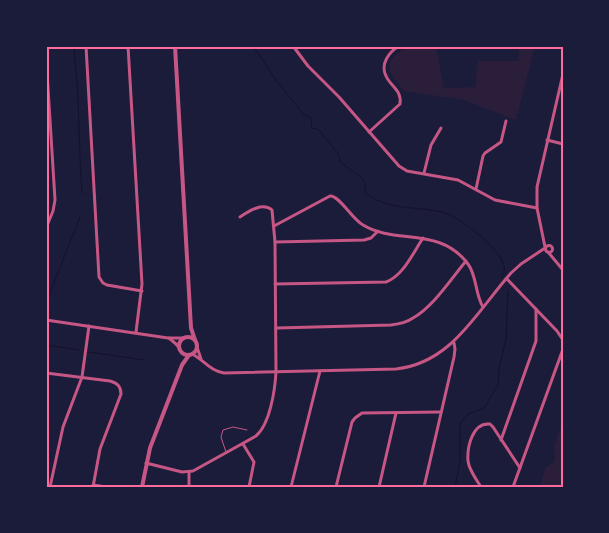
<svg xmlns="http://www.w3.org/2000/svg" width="609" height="533" viewBox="0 0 609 533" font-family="'Fira Sans Condensed',sans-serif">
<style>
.green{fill:#2a1e3b}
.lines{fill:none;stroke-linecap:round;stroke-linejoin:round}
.stream{stroke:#12122b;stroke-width:1}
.service{stroke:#c65784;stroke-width:1}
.minor{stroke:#c65784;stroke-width:3}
.tertiary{stroke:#c65784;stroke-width:4}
.neatline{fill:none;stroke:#ff6b9d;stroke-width:2}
</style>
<rect width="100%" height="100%" fill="#1b1b3a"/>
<g class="green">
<path d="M408,46h29v6l7,36 32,-1 1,-26h41l2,-15h15l-19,74 -52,-20 -60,-9c-18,-23 -24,-27 4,-45z"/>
<polygon points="563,421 563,487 539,487 546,467 553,463 555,458 554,446"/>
</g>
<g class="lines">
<g class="stream">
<polyline points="74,46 78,98 80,157"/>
<path d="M253,46l22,33 21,26 7,9 9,4 -1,10 7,1 20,24 2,9 21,15 4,6v10c25,18 50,13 77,19 15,3 57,36 61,51 2,5 2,9 -1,14"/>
<polyline points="80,159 82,193"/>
<polyline points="46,303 80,217"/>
<polyline points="46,345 79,350"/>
<polyline points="89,352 144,360"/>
<polyline points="455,487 460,461 460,427 462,421 467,415 484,408 498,385 499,369 506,339 508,290"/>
</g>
<polyline class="service" points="226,452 221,437 223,430 233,427 247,430"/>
<g class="minor">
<polyline points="86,46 99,277 103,283 107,285 142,291"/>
<polyline points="128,46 142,284 136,332"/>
<polyline points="293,46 308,66 339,97 399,166 407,171 458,180 495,200 537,208"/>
<polyline points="46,56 55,200 53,211 46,228"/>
<path d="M369,132l31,-28c2,-14 -9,-17 -14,-28 -6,-12 3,-24 13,-30"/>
<polyline points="547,140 563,144"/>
<polyline points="424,173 431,145 441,128"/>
<polyline points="476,189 483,156 485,153 501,142 506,121"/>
<path d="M274,226l56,-30c9,-1 22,23 33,29 33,20 77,1 105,39 9,12 7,30 15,43"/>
<polyline points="275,242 364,240 371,238 378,231"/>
<circle cx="549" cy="249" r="3.5"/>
<polyline points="545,247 537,208 537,187 563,74"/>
<polyline points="548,252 563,270"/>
<polyline points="507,279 557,331 563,340"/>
<path d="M275,284l111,-2c17,-6 27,-29 37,-44"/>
<polyline points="46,320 168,338 184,338"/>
<path d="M277,328l114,-3c8,-1 15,-2 22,-7 20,-11 38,-39 53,-57"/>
<polyline points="169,338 176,344 180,349"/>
<polyline points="197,347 201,359"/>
<path d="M192,354c12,6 18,17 32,19l172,-4c56,-6 81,-58 115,-96l10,-9 24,-16"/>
<path d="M46,373l64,8c7,2 11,5 11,13l-21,55 -7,38"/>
<polyline points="501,440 536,341 536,309"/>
<polyline points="243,444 254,462 249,487"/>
<path d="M146,463l36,9 11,-1 63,-35c14,-12 19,-46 20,-64l-1,-130 -3,-32c-9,-8 -23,1 -32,7"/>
<polyline points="189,472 189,487"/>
<polyline points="93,485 106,487"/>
<polyline points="50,487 63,427 82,377 89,326"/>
<polyline points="291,487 320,371"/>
<polyline points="336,487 352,422 355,418 362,413 441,412"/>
<polyline points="379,487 396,413"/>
<polyline points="424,487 454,357 455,349 454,343"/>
<path d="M481,487c-5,-8 -12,-17 -13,-26 -1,-13 4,-39 22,-37l3,3 27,41"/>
<polyline points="513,487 563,349"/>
</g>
<g class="tertiary">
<polyline points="175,46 191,328 195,340"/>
<circle cx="188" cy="346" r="9"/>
<polyline points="142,487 150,448 182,365 189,355"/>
</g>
</g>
<rect width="609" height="533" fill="none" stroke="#1b1b3a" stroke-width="95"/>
<rect x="48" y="48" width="514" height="438" class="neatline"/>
</svg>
